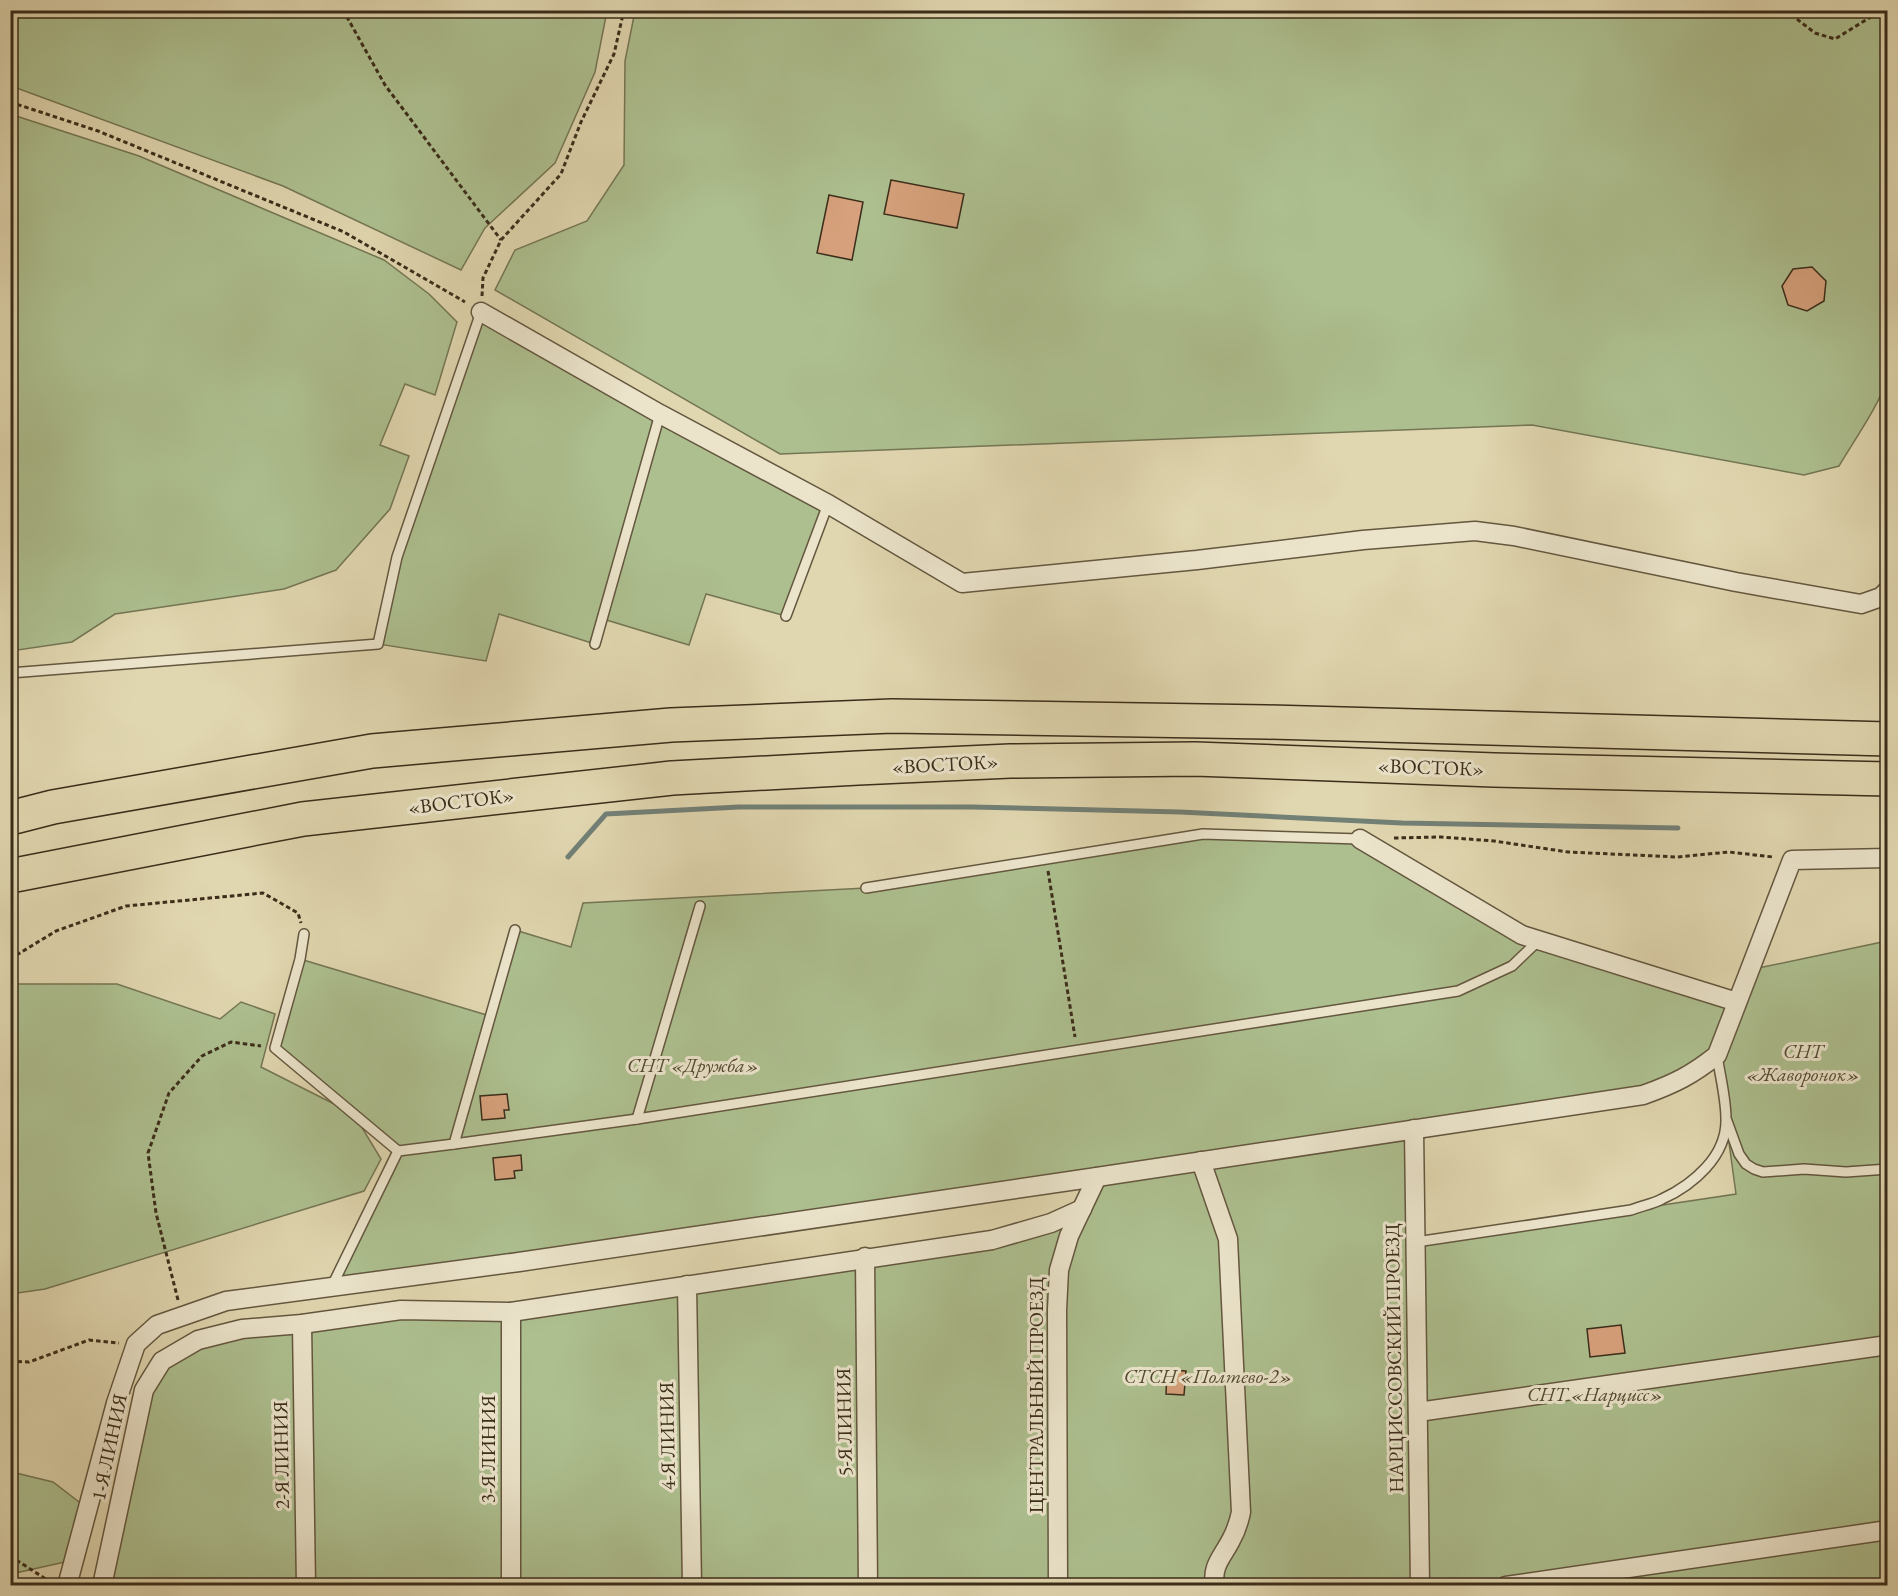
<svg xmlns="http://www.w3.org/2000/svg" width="1898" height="1596" viewBox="0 0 1898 1596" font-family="'EB Garamond',serif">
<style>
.green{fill:#adbf8f;stroke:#747654;stroke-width:1.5;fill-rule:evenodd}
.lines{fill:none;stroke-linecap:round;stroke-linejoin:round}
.stream{stroke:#728076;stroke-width:5}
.building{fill:#d6a17c;stroke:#3b2d1a;stroke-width:1.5}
.lane-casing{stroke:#64573f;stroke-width:12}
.street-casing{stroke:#64573f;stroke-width:21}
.highway-casing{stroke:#3b2d1a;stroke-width:36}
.path{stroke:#3b2d1a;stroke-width:3;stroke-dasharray:4.5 3;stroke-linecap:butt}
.lane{stroke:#ebe4cb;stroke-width:9}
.street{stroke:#ebe4cb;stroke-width:18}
.highway{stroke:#e0d6af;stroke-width:33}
.labels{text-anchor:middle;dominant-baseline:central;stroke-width:6;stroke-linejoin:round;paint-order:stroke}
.street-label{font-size:20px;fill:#3b2d1a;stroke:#ebe4cb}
.park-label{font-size:20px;font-style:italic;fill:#524a31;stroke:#ebe4cb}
</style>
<rect width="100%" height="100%" fill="#e0d6af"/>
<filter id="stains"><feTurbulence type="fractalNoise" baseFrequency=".00333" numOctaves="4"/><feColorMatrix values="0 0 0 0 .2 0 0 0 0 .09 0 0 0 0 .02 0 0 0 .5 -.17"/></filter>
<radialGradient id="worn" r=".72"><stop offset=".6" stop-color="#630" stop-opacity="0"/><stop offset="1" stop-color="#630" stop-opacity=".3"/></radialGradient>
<g class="green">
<polygon points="10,11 11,10 607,11 595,72 555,163 485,228 461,270 283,186 11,86"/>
<path d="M635,11h1252l1,316 -6,9c5,13 8,28 5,42 -6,25 -34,64 -48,88l-35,9 -272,-50 -752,29 -285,-164 20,-40 72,-29 37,-56 1,-104z"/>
<polygon points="10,114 139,156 384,260 429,294 457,322 435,395 405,384 380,445 409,456 390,509 336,570 284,589 115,614 72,642 11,651"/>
<polygon points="481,312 828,504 786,616 706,594 689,645 603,619 595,644 499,614 486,661 378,644 397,557"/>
<path d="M1203,834l157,5 162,96 215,67 12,-32 138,-29v644h-1785l42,-195 18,-29 80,-32 269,-17 481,-72 90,-31 15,-31 -766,110 67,-136 -43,-36 26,43 -17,32 -319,98 -34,5 -1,-310h107l103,35 21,-17 34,12 -14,53 89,45 -75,-64 25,-89 190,57 25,-86 56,17 12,-44 283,-15zM1717,1055l19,139 -320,48 -1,-113 260,-46z"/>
<polygon points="16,1473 53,1482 83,1505 83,1558 11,1574 11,1476"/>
</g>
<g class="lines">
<polyline class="stream" points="568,857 606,814 739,807 972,807 1180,812 1402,823 1678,828"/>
</g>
<g class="building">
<polygon points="891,180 964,194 957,228 884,214"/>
<polygon points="829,195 863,202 852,260 817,253"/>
<polygon points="1812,267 1826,281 1824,301 1807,311 1788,305 1782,286 1793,269"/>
<polygon points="507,1094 509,1110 504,1110 505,1118 482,1120 480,1096"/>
<polygon points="521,1155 522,1170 514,1171 515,1178 495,1180 493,1158"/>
<polygon points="1621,1325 1625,1353 1590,1357 1587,1329"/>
<polygon points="1167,1370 1186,1371 1184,1395 1166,1394"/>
</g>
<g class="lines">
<defs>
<g id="lane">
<polyline points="786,616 828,504"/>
<polyline points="595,644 660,414"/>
<polyline points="10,673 378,644 397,557 481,312"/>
<polyline points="866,888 1203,834 1360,839"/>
<polyline points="304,934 300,959 275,1048 398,1151"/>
<polyline points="637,1119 700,906"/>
<polyline points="1727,1121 1739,1154 1746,1164 1754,1169 1763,1172 1804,1169 1846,1172 1888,1169"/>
<polyline points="454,1144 637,1119 1458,991 1512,966 1539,940"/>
<path d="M1416,1242l215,-32c10,-4 22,-6 31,-11 31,-14 65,-43 64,-80 0,-21 -6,-43 -9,-64"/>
<polyline points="331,1288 398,1151 454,1144 515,930"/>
</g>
<g id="street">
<polyline points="481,312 660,414 828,504 962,583 1197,560 1363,540 1475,531 1514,536 1736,582 1861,604 1881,597 1888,590"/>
<polyline points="1360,839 1522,935 1737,1002"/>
<polyline points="1414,1129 1420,1586"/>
<path d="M1201,1161l27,78 13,273c-2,10 -5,19 -10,28 -8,16 -20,26 -16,46"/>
<polyline points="865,1257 868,1586"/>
<polyline points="687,1285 692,1586"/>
<polyline points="511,1312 511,1586"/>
<polyline points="302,1324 306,1586"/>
<polyline points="1418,1412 1888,1345"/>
<path d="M67,1586l49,-183 20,-59 21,-19 69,-24 293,-39 578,-85 546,-82c31,-11 49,-20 74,-40l75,-195 96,-2"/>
<polyline points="102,1586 144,1390 162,1361 198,1340 242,1329 302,1324 401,1310 511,1312 992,1240 1051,1223 1082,1209"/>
<polyline points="1058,1586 1057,1310 1059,1270 1069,1236 1097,1177"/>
<polyline points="1506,1586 1888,1530"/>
</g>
<g id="highway">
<polyline points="10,818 53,807 372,751 671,725 892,716 1267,722 1888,739"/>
<polyline points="10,876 303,819 672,778 858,768 1010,761 1195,759 1494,770 1888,779"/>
</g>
</defs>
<use href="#lane" class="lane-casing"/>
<use href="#street" class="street-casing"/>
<use href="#highway" class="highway-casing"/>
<g class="path">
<polyline points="343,10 385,85 501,240"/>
<polyline points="1785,10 1815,33 1835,39 1882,10"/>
<polyline points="10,102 98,131 344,232 465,302"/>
<polyline points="482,296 483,278 501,240 561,174 581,122 614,54 624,10"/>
<polyline points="1394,838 1441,837 1494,841 1568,852 1677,857 1729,852 1773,857"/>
<polyline points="1048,871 1075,1037"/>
<polyline points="10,959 56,931 126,906 263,893 298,913 301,923"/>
<polyline points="178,1300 156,1213 148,1153 169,1093 202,1056 231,1042 261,1046"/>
<polyline points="10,1361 29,1362 89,1340 119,1343"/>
<polyline points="10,1556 49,1581"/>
</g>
<use href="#lane" class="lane"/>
<use href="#street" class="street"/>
<use href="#highway" class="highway"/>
</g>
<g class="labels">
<g class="street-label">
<text transform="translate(945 764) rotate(-3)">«ВОСТОК»</text>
<text transform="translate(1431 767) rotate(2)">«ВОСТОК»</text>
<text transform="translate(461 801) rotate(-7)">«ВОСТОК»</text>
<text transform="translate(1394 1358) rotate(-91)">НАРЦИССОВСКИЙ ПРОЕЗД</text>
<text transform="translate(1036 1395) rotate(-90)">ЦЕНТРАЛЬНЫЙ ПРОЕЗД</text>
<text transform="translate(844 1422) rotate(-91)">5-Я ЛИНИЯ</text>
<text transform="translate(667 1436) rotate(-91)">4-Я ЛИНИЯ</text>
<text transform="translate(109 1447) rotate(-78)">1-Я ЛИНИЯ</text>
<text transform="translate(488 1449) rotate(-90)">3-Я ЛИНИЯ</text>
<text transform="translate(281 1455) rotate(-91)">2-Я ЛИНИЯ</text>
</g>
<g class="park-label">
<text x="1803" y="1051">СНТ<tspan x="1803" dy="23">«Жаворонок»</tspan></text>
<text x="693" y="1065">СНТ «Дружба»</text>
<text x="1208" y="1376">СТСН «Полтево-2»</text>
<text x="1595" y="1394">СНТ «Нарцисс»</text>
</g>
</g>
<rect width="1898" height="1596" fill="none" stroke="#e0d6af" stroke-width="36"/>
<rect x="12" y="12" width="1874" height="1572" fill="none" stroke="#3b2d1a" stroke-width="3"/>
<rect x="18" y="18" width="1862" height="1560" fill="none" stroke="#3b2d1a" stroke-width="1.5"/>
<rect width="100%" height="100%" filter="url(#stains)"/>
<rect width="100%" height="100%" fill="url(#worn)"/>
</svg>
